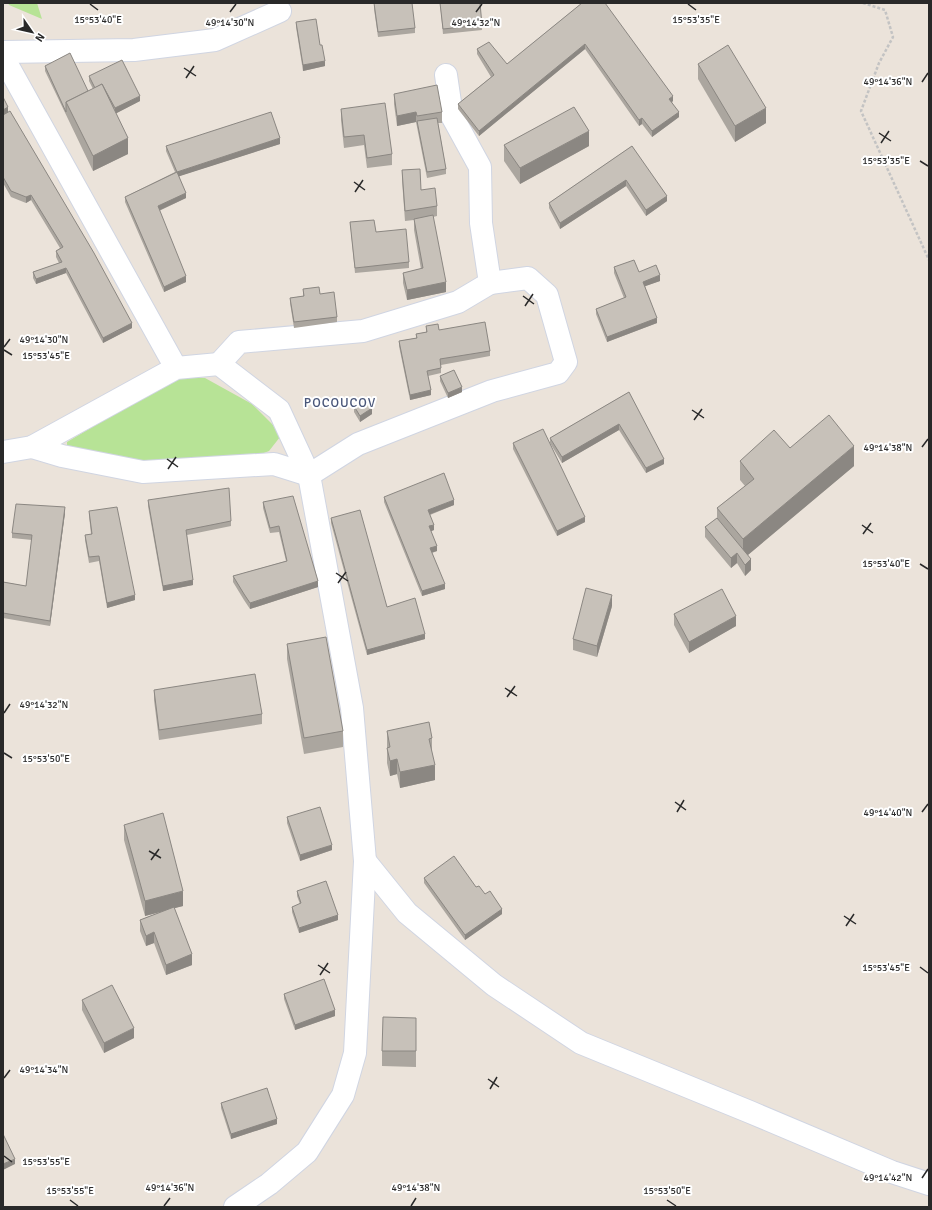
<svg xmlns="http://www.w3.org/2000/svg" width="932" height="1210" viewBox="0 0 932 1210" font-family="Signika,sans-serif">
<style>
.green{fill:#b7e396}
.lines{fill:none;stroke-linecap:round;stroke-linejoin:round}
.minor-casing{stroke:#d0d5e2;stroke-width:24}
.path{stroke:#c3c3c3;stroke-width:2.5;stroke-dasharray:3 2;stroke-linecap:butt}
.minor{stroke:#fff;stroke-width:22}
.wall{fill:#aba69f}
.shaded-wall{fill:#8b8782}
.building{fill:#c7c1b9;stroke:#8b8782}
.ticks{fill:none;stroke:#292929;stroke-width:1.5}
.labels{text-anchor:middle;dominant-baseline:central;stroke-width:4;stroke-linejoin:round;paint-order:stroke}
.quarter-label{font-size:13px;letter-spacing:1px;fill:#495679;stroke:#fff}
.ticks-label{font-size:10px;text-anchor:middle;fill:#292929;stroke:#fff;stroke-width:4;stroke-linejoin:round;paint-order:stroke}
</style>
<rect width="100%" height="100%" fill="#ebe3da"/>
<g class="green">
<polygon points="8,3 37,3 42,19 9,5"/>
<polygon points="177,377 205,378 252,404 273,425 280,437 269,451 248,459 143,467 67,448 67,442"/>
</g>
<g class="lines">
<defs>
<g id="minor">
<polyline points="3,52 134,50 215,40 280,11"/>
<polyline points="3,57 176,368"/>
<polyline points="219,364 239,342 363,331 458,302 490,283 481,223 480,167 452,116 446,75"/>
<polyline points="32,447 62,456 143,472 274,464 309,475"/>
<polyline points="3,452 32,447 176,368 219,364 279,410 309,475 352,708 365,861 355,1053 343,1095 307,1152 269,1184 235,1207"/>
<polyline points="309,475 358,444 492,391 558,373 566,362 547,295 528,278 490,283"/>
<polyline points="365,861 407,913 494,985 581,1043 750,1112 892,1172 929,1184"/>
</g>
</defs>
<use href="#minor" class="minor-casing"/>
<polyline class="path" points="863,3 885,10 893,37 879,63 861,111 929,260"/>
<use href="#minor" class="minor"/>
</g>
<g class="wall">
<polygon points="374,3 415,28 415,33 378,37 374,9"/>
<polygon points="440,3 480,3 482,30 443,34"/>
<polygon points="582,3 673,101 672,102 679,117 652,137 642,124 639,126 585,49 479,136 458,109 458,104 491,77 477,54 477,49 507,64"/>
<polygon points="296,22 320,45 325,66 303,71 296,27"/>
<polygon points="698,64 766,123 735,142 698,79"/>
<polygon points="45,66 88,91 93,89 89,81 89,76 140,101 116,113 128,154 93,171 45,71"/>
<polygon points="394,94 442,112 442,123 438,123 446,169 446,174 427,178 416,122 397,126 394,104"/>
<polygon points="3,97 8,112 132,328 103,343 66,273 36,284 33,278 33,272 59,263 56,257 56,251 60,248 31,200 26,203 11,197 3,183"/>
<polygon points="341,109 392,154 392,165 367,168 364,145 344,148 341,120"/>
<polygon points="280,144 179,176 186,198 159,211 186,282 164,292 125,202 125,197 175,172 166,151 166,146"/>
<polygon points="504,145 589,146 520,184 504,161"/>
<polygon points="632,146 667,201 646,216 626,186 560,229 549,208 549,203"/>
<polygon points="402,170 437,206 437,216 433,217 446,292 407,300 403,283 403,273 421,269 414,230 414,220 405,221 402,180"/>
<polygon points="350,222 376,232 409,262 409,268 355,273"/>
<polygon points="614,267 639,272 660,281 645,286 657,323 607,342 596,314 596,309 624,298 614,273"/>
<polygon points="303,289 320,294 337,317 337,322 294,328 290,303 290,298 303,296"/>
<polygon points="426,326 439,330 490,351 490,356 441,365 441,373 428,376 431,395 410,400 399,346 399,341 416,338 416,334 426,332"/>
<polygon points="440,376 462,392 448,398 440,381"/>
<polygon points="629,392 664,464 646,473 619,430 562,463 550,443 550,438"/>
<polygon points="354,406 372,414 360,422 354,412"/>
<polygon points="513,443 585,522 557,536 513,449"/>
<polygon points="790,448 854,466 748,555 751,570 745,576 737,563 731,568 705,537 705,527 717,518 717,508 745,486 740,480 740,461"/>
<polygon points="384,497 454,505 430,515 434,530 431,531 437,551 432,553 445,589 422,596 384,502"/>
<polygon points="148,500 231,521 231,526 187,535 193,585 163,591 148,506"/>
<polygon points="263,502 318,587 250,609 244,600 233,582 233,576 286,561 279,532 270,533 263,508"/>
<polygon points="89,511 135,600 107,608 99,561 89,563 85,540 85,535 91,534 89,516"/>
<polygon points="65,513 50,626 3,618 3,582 26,586 32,540 12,538 12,533"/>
<polygon points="331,518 387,607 425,639 367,655 331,523"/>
<polygon points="612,606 597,657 573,650 573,639"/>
<polygon points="674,614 736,626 689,653 674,625"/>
<polygon points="287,644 343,731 343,747 304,754 287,659"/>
<polygon points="154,690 262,714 262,724 159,740 154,700"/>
<polygon points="387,731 432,738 432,753 435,780 400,788 397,774 390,776 387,763"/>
<polygon points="287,817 332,850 300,861 287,823"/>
<polygon points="124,825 183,906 174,908 192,965 166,975 154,943 146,946 140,931 140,920 160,912 145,916 124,840"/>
<polygon points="424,878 476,887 485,894 502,914 465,940 424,883"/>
<polygon points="297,891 338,920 299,933 292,912 292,907 300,904 297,896"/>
<polygon points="284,994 335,1016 295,1030 284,999"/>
<polygon points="82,1000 134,1038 104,1053 82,1010"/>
<polygon points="416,1033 416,1067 382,1066 382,1051"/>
<polygon points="221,1103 277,1124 231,1139 221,1108"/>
</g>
<g class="shaded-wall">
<polygon points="585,44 585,49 479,136 479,131"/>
<polygon points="325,61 325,66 303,71 303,65"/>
<polygon points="140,96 140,101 115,114 115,108"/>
<polygon points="673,96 673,101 669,104 669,99"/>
<polygon points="8,107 8,118 3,121 3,110"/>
<polygon points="766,108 766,123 735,142 735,126"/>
<polygon points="416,112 416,122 397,126 397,116"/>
<polygon points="679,112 679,117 652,137 652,131"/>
<polygon points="642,118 642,124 639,126 639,120"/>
<polygon points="589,131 589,146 520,184 520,168"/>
<polygon points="128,138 128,154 93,171 93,156"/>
<polygon points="280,138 280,144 177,177 177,172"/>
<polygon points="626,180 626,186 560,229 560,223"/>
<polygon points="186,193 186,198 158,211 158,206"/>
<polygon points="31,195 31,200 26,203 26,197"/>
<polygon points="667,196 667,201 646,216 646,210"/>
<polygon points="66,268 66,273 36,284 36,279"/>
<polygon points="660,275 660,281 643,287 643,282"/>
<polygon points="186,276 186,282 164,292 164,287"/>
<polygon points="446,282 446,292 407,300 407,290"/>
<polygon points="657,318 657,323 607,342 607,337"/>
<polygon points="132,323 132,328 103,343 103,338"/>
<polygon points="462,387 462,392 448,398 448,393"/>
<polygon points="431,390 431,395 410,400 410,395"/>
<polygon points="372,408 372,414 360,422 360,416"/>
<polygon points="619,424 619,430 562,463 562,457"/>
<polygon points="854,446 854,466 743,559 743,539"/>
<polygon points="664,459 664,464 646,473 646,468"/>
<polygon points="454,500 454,505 428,515 428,510"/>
<polygon points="65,507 65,513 50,626 50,621"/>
<polygon points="585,517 585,522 557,536 557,531"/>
<polygon points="434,525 434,530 429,532 429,526"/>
<polygon points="437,546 437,551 430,553 430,548"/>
<polygon points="737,553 737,563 731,568 731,558"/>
<polygon points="751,559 751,570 745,576 745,565"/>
<polygon points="193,580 193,585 163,591 163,586"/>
<polygon points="318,581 318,587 250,609 250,603"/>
<polygon points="445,584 445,589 422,596 422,591"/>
<polygon points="135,595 135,600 107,608 107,603"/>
<polygon points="612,595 612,606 597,657 597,646"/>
<polygon points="736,616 736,626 689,653 689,642"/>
<polygon points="425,634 425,639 367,655 367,650"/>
<polygon points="397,759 397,774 390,776 390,761"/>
<polygon points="435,765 435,780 400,788 400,772"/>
<polygon points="332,845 332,850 300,861 300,855"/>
<polygon points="183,891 183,906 145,916 145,901"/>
<polygon points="502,909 502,914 465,940 465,935"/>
<polygon points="338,915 338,920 299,933 299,928"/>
<polygon points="154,932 154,943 146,946 146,936"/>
<polygon points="192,954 192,965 166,975 166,965"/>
<polygon points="335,1010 335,1016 295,1030 295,1025"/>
<polygon points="134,1028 134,1038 104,1053 104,1043"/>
<polygon points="277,1119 277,1124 231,1139 231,1134"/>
<polygon points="15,1159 15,1164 3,1170 3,1164"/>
</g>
<g class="building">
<polygon points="374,3 412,3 415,28 378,32"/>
<polygon points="440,3 480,3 482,25 443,29"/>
<polygon points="582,3 605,3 673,96 669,99 679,112 652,131 642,118 639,120 585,44 479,131 458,104 494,75 477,49 489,42 507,64"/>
<polygon points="316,19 320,45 322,45 325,61 303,65 296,22"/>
<polygon points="728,45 766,108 735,126 698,64"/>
<polygon points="70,53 88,91 66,102 66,112 45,66"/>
<polygon points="122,60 140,96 115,108 102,84 95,88 89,76"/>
<polygon points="102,84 128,138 93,156 66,102"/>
<polygon points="437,85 442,112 417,116 416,112 397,116 394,94"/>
<polygon points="3,97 8,107 3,110"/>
<polygon points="385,103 392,154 367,158 364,135 344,137 341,109"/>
<polygon points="574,107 589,131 520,168 504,145"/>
<polygon points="10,111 94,253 132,323 103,338 66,268 36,279 33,272 62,262 56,251 63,247 31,195 26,197 11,191 3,177 3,115"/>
<polygon points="271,112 280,138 177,172 166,146"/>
<polygon points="437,118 446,169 427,172 417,121"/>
<polygon points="632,146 667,196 646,210 626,180 560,223 549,203"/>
<polygon points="420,169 421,190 435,188 437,206 405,211 402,170"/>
<polygon points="177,172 186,193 158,206 186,276 164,287 125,197"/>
<polygon points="433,215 446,282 407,290 403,273 423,268 414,219"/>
<polygon points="374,220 376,232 406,229 409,262 355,268 350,222"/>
<polygon points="634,260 639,272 656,265 660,275 643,282 657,318 607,337 596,309 626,297 614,267"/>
<polygon points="319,287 320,294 334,292 337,317 294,322 290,298 304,296 303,289"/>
<polygon points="485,322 490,351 440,359 441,368 427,371 431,390 410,395 399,341 417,338 416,334 427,332 426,326 438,324 439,330"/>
<polygon points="454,370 462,387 448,393 440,376"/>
<polygon points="629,392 664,459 646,468 619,424 562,457 550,438"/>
<polygon points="366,399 372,408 360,416 354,406"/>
<polygon points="829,415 854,446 743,539 717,508 754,479 740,461 774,430 790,448"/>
<polygon points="543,429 585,517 557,531 513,443"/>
<polygon points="444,473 454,500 428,510 434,525 429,526 437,546 430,548 445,584 422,591 384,497"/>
<polygon points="229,488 231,521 186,530 193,580 163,586 148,500"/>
<polygon points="293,496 318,581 250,603 244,594 233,576 287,561 279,526 270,528 263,502"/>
<polygon points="16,504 65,507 50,621 3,613 3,582 26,586 32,535 12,533"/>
<polygon points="117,507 135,595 107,603 99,556 89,557 85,535 92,534 89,511"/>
<polygon points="360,510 387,607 415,598 425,634 367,650 331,518"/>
<polygon points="717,518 751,559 745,565 737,553 731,558 705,527"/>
<polygon points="586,588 612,595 597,646 573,639"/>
<polygon points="722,589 736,616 689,642 674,614"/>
<polygon points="326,637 343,731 304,738 287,644"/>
<polygon points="255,674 262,714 159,730 154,690"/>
<polygon points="429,722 432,738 429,739 435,765 400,772 397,759 390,761 387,748 390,747 387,731"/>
<polygon points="320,807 332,845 300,855 287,817"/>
<polygon points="163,813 183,891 145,901 124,825"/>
<polygon points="454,856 476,887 479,886 485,894 490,891 502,909 465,935 424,878"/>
<polygon points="326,881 338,915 299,928 292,907 301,903 297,891"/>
<polygon points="174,907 192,954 166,965 154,932 146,936 140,920"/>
<polygon points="324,979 335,1010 295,1025 284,994"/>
<polygon points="112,985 134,1028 104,1043 82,1000"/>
<polygon points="383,1017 416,1018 416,1051 382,1051"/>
<polygon points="267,1088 277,1119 231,1134 221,1103"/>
<polygon points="3,1134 15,1159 3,1164"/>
</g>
<path class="ticks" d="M90,4l8,6M688,4l8,6M230,12l6,-8M476,12l6,-8M184,68l12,8M186,78l8,-12M922,82l6,-9M879,133l12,8M881,143l8,-12M920,161l8,5M354,182l11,8M355,192l8,-12M523,296l11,8M525,306l8,-12M4,347l6,-8M4,350l8,5M692,410l12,8M694,420l8,-11M922,447l6,-8M167,459l11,8M168,469l8,-12M862,525l11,8M863,534l8,-11M920,564l8,5M336,573l12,8M338,583l8,-11M505,688l12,8M507,697l8,-11M4,713l6,-9M4,753l8,5M675,802l11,8M677,812l7,-12M922,812l6,-8M149,851l12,7M151,860l8,-11M844,916l12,8M846,926l8,-12M318,965l12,8M920,967l8,6M320,975l8,-12M4,1078l6,-8M488,1079l11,8M490,1089l7,-12M4,1156l8,6M922,1178l6,-9M70,1200l8,6M667,1200l9,6M164,1206l6,-8M411,1206l5,-8"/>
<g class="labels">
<g class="quarter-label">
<text x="340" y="403">POCOUCOV</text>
</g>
</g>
<g class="ticks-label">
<text x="98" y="23">15°53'40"E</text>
<text x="696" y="23">15°53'35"E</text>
<text x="230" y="26">49°14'30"N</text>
<text x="476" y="26">49°14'32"N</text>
<text x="888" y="85">49°14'36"N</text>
<text x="886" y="164">15°53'35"E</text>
<text x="44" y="343">49°14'30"N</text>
<text x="46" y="359">15°53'45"E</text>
<text x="888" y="451">49°14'38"N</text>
<text x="886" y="567">15°53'40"E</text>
<text x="44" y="708">49°14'32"N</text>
<text x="46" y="762">15°53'50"E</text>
<text x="888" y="816">49°14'40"N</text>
<text x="886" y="971">15°53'45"E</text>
<text x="44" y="1073">49°14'34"N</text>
<text x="46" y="1165">15°53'55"E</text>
<text x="888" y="1181">49°14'42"N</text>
<text x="170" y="1191">49°14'36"N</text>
<text x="416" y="1191">49°14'38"N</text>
<text x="70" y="1194">15°53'55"E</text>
<text x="667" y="1194">15°53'50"E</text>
</g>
<rect width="932" height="1210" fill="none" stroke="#292929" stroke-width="8"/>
<g transform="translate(32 32) rotate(124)" stroke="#ffffff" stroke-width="3" paint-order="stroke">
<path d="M0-3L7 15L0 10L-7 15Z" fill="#292929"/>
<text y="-6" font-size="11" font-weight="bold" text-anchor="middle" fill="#292929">N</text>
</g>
</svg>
